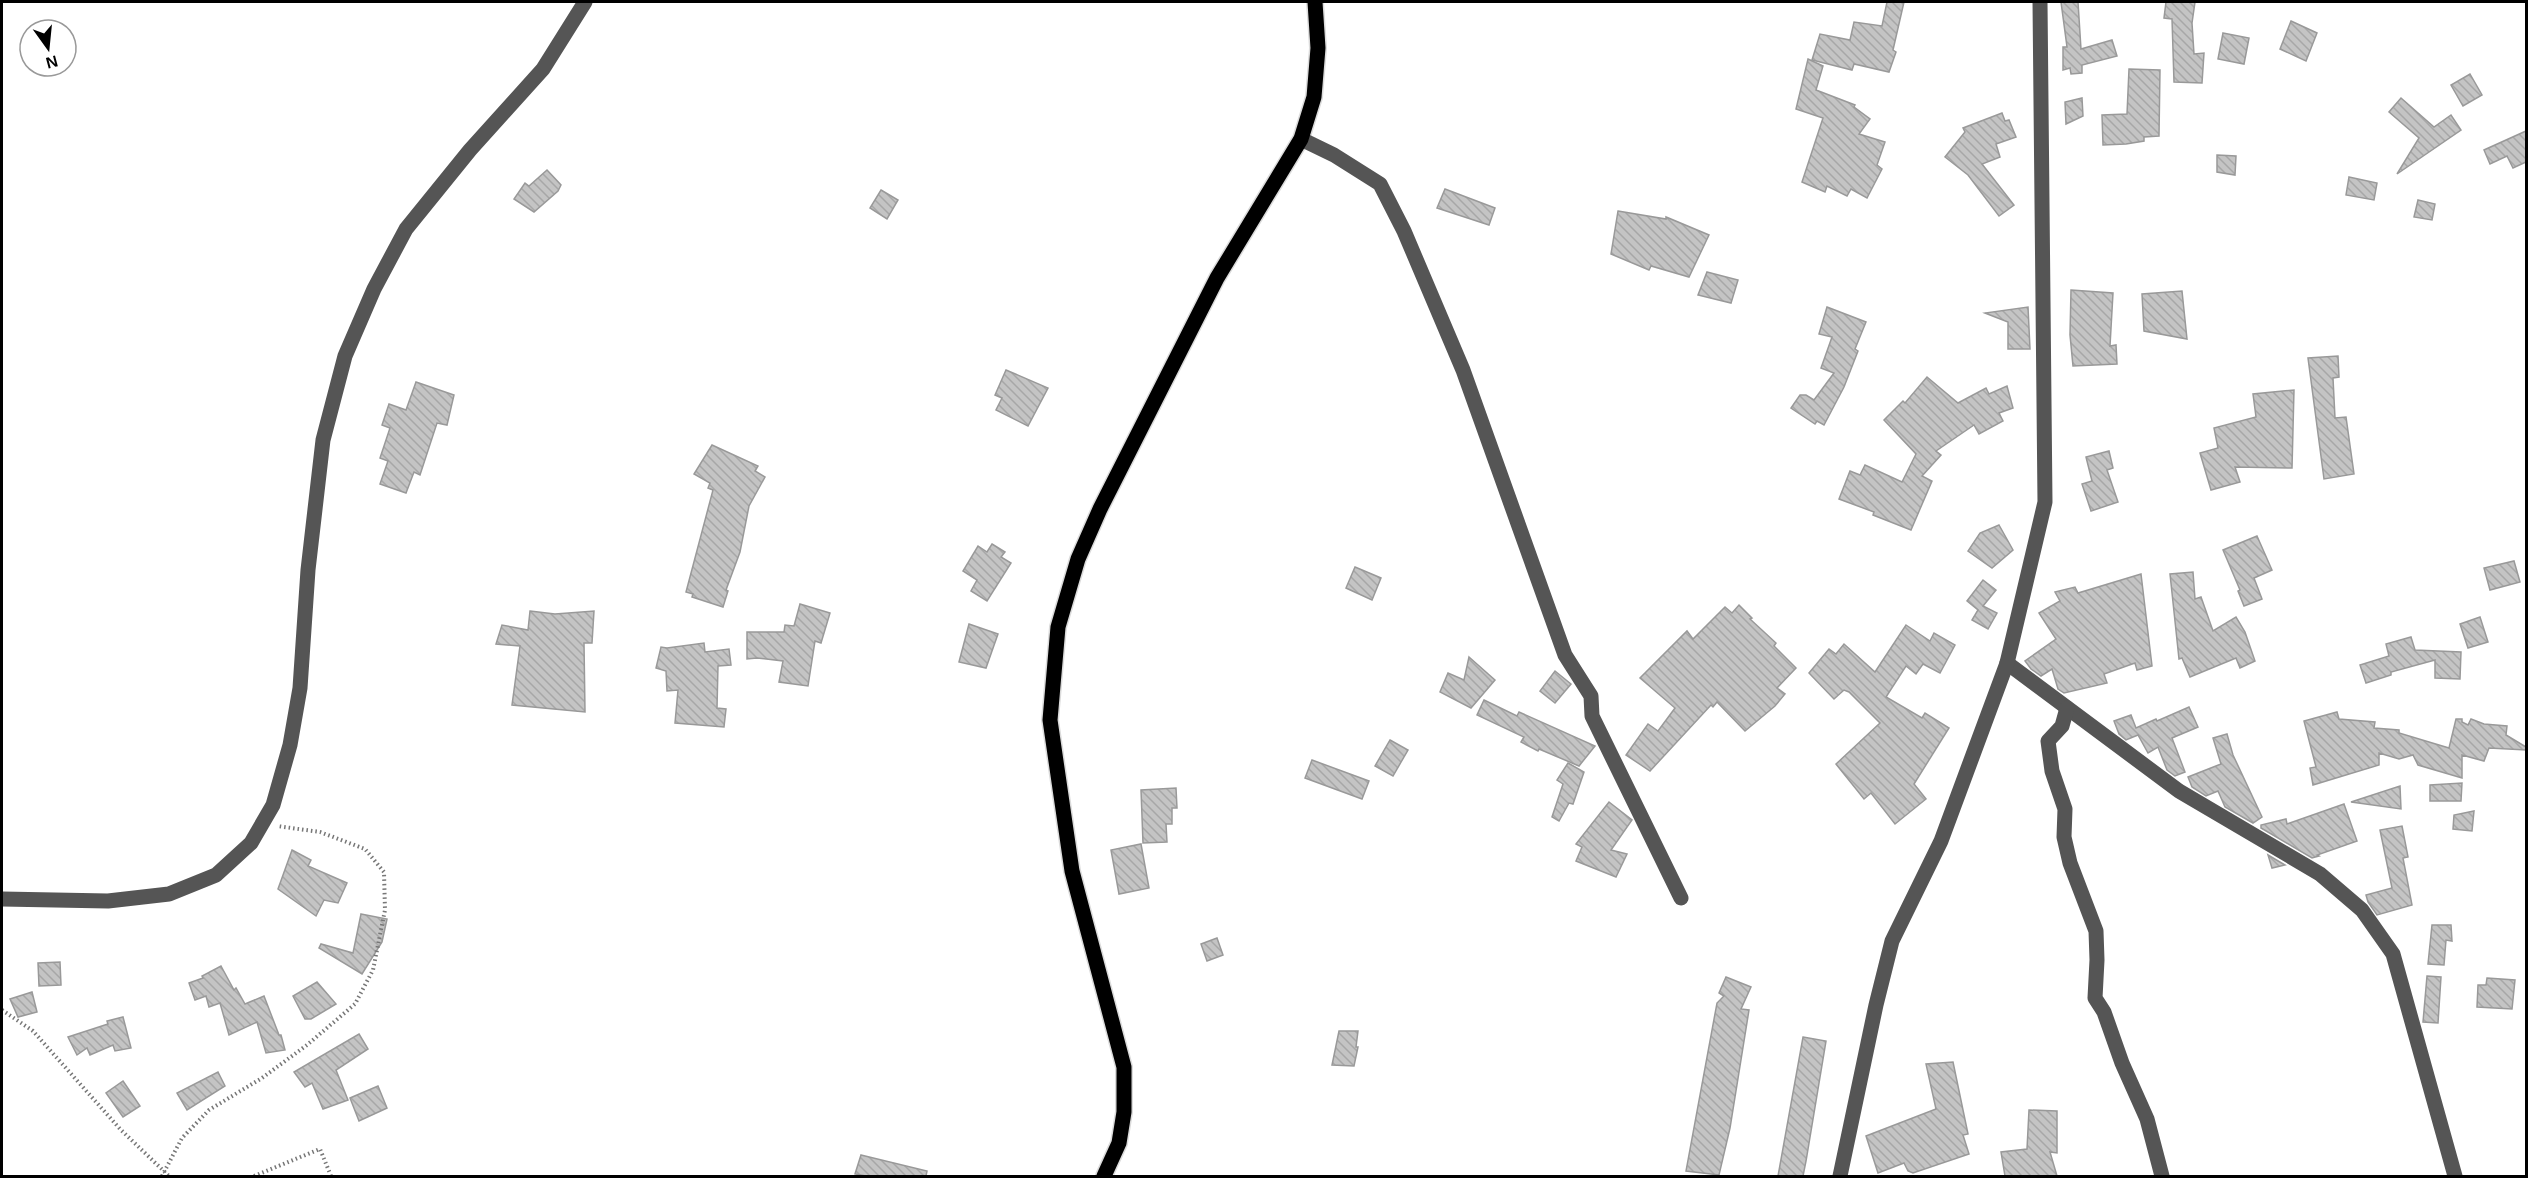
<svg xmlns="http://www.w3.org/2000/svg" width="2528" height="1178" viewBox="0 0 2528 1178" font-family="Helvetica,sans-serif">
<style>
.building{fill:url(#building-back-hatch);stroke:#999;stroke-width:1.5}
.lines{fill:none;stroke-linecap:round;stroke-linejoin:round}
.major-casing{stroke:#dbdbdb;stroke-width:18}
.path{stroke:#777;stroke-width:4;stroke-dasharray:1.5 3;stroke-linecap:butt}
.minor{stroke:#555;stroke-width:15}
.major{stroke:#000;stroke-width:15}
</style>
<defs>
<pattern id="building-back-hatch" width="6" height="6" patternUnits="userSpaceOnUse" patternTransform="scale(1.5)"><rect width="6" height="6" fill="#c4c4c4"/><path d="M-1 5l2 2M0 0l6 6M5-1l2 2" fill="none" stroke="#a7a7a7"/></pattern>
</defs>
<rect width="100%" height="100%" fill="#fff"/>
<g class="building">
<polygon points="1887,2 1904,2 1893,50 1896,52 1889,72 1854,64 1852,70 1812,60 1820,34 1850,40 1854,22 1882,26"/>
<polygon points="2061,2 2078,2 2081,49 2112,40 2117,56 2082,65 2082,73 2071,74 2070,68 2063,70 2063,47 2067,47"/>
<polygon points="2166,2 2195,2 2192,23 2194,54 2204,53 2202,83 2174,82 2172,19 2164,18"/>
<polygon points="2291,21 2317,33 2306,61 2280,49"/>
<polygon points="2223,33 2249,38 2244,64 2218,59"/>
<polygon points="1808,59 1823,66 1816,90 1855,105 1854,107 1870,119 1859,134 1885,142 1877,165 1882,169 1867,198 1851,189 1847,196 1827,186 1825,192 1802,182 1823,118 1796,109"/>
<polygon points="2129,69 2160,70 2159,136 2144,137 2144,141 2126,144 2103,145 2102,115 2127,114"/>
<polygon points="2470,74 2482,95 2463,106 2451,85"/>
<polygon points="2082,98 2083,116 2066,124 2065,102"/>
<polygon points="2401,98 2434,127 2451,115 2461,130 2397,174 2419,138 2389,112"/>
<polygon points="2002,113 2005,121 2009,120 2016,137 1996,144 2000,157 1982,164 2014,205 1999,216 1968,175 1945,157 1965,132 1963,128"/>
<polygon points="2526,131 2526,162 2513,168 2507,156 2490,164 2484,150"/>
<polygon points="2217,155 2236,156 2235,175 2217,172"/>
<polygon points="547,170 561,185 558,191 534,212 514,199 525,183 529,186"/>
<polygon points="2349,177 2377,183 2374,200 2346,195"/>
<polygon points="1445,189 1495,208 1489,225 1437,208"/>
<polygon points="881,190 898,200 887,219 870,208"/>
<polygon points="2418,200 2435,204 2432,220 2414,217"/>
<polygon points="1618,211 1666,219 1666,217 1709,235 1689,277 1651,266 1649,270 1611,254"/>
<polygon points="1707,272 1738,280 1731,303 1698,295"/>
<polygon points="2071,290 2113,293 2110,346 2116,345 2117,364 2073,366 2070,335"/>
<polygon points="2182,291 2187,339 2144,331 2142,294"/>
<polygon points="1827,307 1866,322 1855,349 1858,351 1844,387 1824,425 1817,421 1815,424 1791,408 1800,395 1806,395 1814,400 1834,373 1821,368 1832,337 1819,334"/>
<polygon points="2028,307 2030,349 2008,349 2008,322 1985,313"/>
<polygon points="2338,356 2339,377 2333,378 2335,418 2346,417 2354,474 2324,479 2308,358"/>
<polygon points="1006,370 1048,388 1028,426 996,410 1002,398 995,395"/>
<polygon points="1927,377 1958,403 1986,388 1989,394 2007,386 2013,408 1999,413 2003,421 1979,434 1974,425 1936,451 1941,455 1922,476 1932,481 1911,530 1873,515 1874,512 1839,499 1850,471 1860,475 1865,465 1902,482 1916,454 1884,420 1903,401 1905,403"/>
<polygon points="416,382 454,395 447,425 437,423 420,475 414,472 406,493 380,484 388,461 380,458 390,428 382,425 389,404 406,410"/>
<polygon points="2294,390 2292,468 2235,467 2240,482 2211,490 2200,453 2218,448 2214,428 2256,417 2253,394"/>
<polygon points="712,445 758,466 755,471 765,477 749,506 740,552 726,590 728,591 723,607 692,597 693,594 686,592 713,490 708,488 710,483 694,474"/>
<polygon points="2109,451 2113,468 2107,470 2118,502 2091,511 2082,484 2092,481 2086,457"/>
<polygon points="1999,525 2013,550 1992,568 1968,551 1980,533"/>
<polygon points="2257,536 2272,570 2254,578 2262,599 2244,606 2238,591 2240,590 2223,550"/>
<polygon points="992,544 1005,552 1001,557 1011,563 987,601 971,591 977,580 963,571 978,546 987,552"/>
<polygon points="2514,561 2520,582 2490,590 2484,568"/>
<polygon points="1355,567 1381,578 1372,600 1346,588"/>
<polygon points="2193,572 2195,599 2201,597 2213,631 2236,617 2245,632 2255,661 2240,668 2236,658 2190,677 2182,658 2179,659 2170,574"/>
<polygon points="2141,574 2152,666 2137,670 2135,663 2104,674 2107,683 2064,693 2058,689 2052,669 2041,676 2031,669 2025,661 2056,639 2039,613 2060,601 2055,592 2075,587 2078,593"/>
<polygon points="1983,580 1996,590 1983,606 1997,613 1988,629 1972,620 1978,610 1967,601"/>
<polygon points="800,604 830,613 821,643 815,641 808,686 779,682 783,661 757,658 747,659 747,632 784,632 785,625 794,626"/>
<polygon points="1739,605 1752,618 1750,619 1776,643 1774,646 1796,668 1777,688 1785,694 1775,706 1745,731 1717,702 1713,707 1711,705 1650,771 1626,755 1648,724 1658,731 1675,708 1640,678 1687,631 1693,639 1725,607 1732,613"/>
<polygon points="530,611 555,614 594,611 592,643 584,643 585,712 512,705 520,646 496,644 502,625 528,630"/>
<polygon points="2480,617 2488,642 2468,648 2460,624"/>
<polygon points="969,624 998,634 986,668 959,662"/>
<polygon points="1906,625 1930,641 1934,633 1955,645 1940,673 1923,664 1916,674 1906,666 1886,697 1922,718 1925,713 1949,728 1914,784 1926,799 1895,824 1871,793 1864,799 1836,764 1880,723 1849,692 1844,690 1834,699 1809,673 1829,649 1836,654 1844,644 1875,672"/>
<polygon points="2411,637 2415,650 2461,652 2460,679 2435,678 2435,660 2391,672 2391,675 2366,683 2360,665 2389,656 2386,644"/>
<polygon points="704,643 705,652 729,649 731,665 718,666 717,708 726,709 724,727 675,723 678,690 667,691 666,671 656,668 661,647 667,648"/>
<polygon points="1469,657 1495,680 1471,708 1440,692 1448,673 1464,680"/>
<polygon points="1555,671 1571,684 1555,703 1540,691"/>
<polygon points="1484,700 1517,716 1519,712 1595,746 1579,766 1539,749 1538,751 1521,742 1524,737 1477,715"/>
<polygon points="2189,707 2198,727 2172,738 2185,772 2175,776 2167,770 2158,747 2148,753 2138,735 2126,740 2119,734 2114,721 2131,715 2136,728 2156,719 2157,721"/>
<polygon points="2337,712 2339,719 2375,722 2374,728 2399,730 2399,733 2449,748 2456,719 2462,719 2462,722 2468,725 2471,719 2484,724 2507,726 2506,735 2526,747 2526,750 2489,748 2484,761 2462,755 2462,778 2418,765 2413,755 2399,759 2379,753 2379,765 2313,785 2310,768 2316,767 2304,721"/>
<polygon points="2227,734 2233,755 2262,817 2253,823 2225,807 2218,791 2206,796 2192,787 2188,777 2221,764 2213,738"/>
<polygon points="1390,740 1408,750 1393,776 1375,766"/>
<polygon points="1312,760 1369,781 1362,799 1305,778"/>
<polygon points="1568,763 1584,772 1573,804 1569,803 1559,821 1552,817 1563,784 1557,780"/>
<polygon points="2462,783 2461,801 2430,801 2430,785"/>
<polygon points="2400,786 2401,809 2351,802"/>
<polygon points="1176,788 1177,808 1172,808 1172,824 1166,824 1167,842 1143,843 1141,790"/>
<polygon points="1609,802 1632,820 1611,850 1627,854 1616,877 1576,861 1582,847 1576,844"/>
<polygon points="2344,804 2357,841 2317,855 2319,856 2312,858 2261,828 2261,825 2286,819 2287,824"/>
<polygon points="2474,811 2472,831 2453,829 2454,815"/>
<polygon points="2402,826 2408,857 2403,858 2412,905 2377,915 2368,902 2366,895 2392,888 2380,830"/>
<polygon points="1141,844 1149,888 1119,894 1111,850"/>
<polygon points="292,850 311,860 308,866 347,883 338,903 324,900 316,916 278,889"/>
<polygon points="2268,855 2285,865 2272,868"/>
<polygon points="361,914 387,919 382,942 362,974 319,948 321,944 353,953"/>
<polygon points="2432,925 2451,925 2452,941 2446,940 2444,965 2428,964"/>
<polygon points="1217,938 1223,955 1207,961 1201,944"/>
<polygon points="60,962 61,985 39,986 38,963"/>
<polygon points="221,966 234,990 236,988 245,1004 264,996 279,1035 281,1035 285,1050 266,1053 257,1022 229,1035 220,1003 209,1007 206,996 195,1000 189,983 203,978 202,976"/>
<polygon points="2427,976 2441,977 2438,1023 2423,1022"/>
<polygon points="1726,977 1751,987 1741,1009 1749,1010 1730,1128 1719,1175 1686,1171 1717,1003 1724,996 1719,993"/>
<polygon points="2487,978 2515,980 2512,1009 2477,1007 2478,985 2486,985"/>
<polygon points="317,982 336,1004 311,1019 305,1019 293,996"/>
<polygon points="32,992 37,1012 18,1017 10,999"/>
<polygon points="123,1017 131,1048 115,1051 113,1045 90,1055 87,1048 77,1055 68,1037 108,1024 107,1021"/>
<polygon points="1339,1031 1358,1031 1356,1047 1358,1047 1354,1066 1332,1065"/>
<polygon points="359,1034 368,1049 336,1070 348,1100 323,1109 312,1083 305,1087 294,1072"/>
<polygon points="1803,1037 1826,1041 1806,1161 1803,1176 1778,1176"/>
<polygon points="1953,1062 1968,1134 1963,1135 1969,1154 1913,1173 1908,1171 1904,1163 1878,1173 1866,1136 1936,1109 1926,1064"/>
<polygon points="218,1072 225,1086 187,1110 177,1093"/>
<polygon points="123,1081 140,1106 123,1117 106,1093"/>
<polygon points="378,1086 387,1108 359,1121 350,1098"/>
<polygon points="2029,1110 2057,1111 2057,1153 2050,1152 2057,1176 2005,1176 2001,1152 2027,1149"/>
<polygon points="861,1155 927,1171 926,1176 866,1176 855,1174"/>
</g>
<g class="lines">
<defs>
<polyline id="major" points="1104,1176 1119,1143 1124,1112 1124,1067 1072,871 1050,720 1058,627 1078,559 1100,509 1217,278 1301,139 1314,97 1318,48 1315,2"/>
</defs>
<use href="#major" class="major-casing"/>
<g class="path">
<polyline points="2,1010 33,1031 121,1130 169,1176"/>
<polyline points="162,1176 182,1138 209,1110 262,1078 307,1045 355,1004 373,970 385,910 384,872 365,849 320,832 277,826"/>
<polyline points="254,1176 320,1149 331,1176"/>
</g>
<g class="minor">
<polyline points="1301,139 1334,155 1380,184 1404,231 1463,370 1565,655 1591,696 1592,716 1681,898"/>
<polyline points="2007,663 2179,791 2320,874 2362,910 2393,954 2455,1176"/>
<polyline points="2067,708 2062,726 2048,741 2052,771 2065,809 2064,837 2070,863 2096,931 2097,960 2095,998 2104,1012 2122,1063 2147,1119 2162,1176"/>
<polyline points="2,899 108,901 169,894 216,875 251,843 273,805 290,745 300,688 308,570 323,440 345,356 374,289 406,229 470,150 543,69 585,2"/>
<polyline points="1840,1176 1876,1005 1892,941 1941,841 2007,663 2045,502 2040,2"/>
</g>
<use href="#major" class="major"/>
</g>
<rect width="2528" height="1178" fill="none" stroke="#000000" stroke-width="6"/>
<g transform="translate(48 48) rotate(165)"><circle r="28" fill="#ffffff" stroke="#999999" stroke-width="1.5"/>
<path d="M0-4.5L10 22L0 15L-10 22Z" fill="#000000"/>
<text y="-9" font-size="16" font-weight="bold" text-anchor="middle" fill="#000000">N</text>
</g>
</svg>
